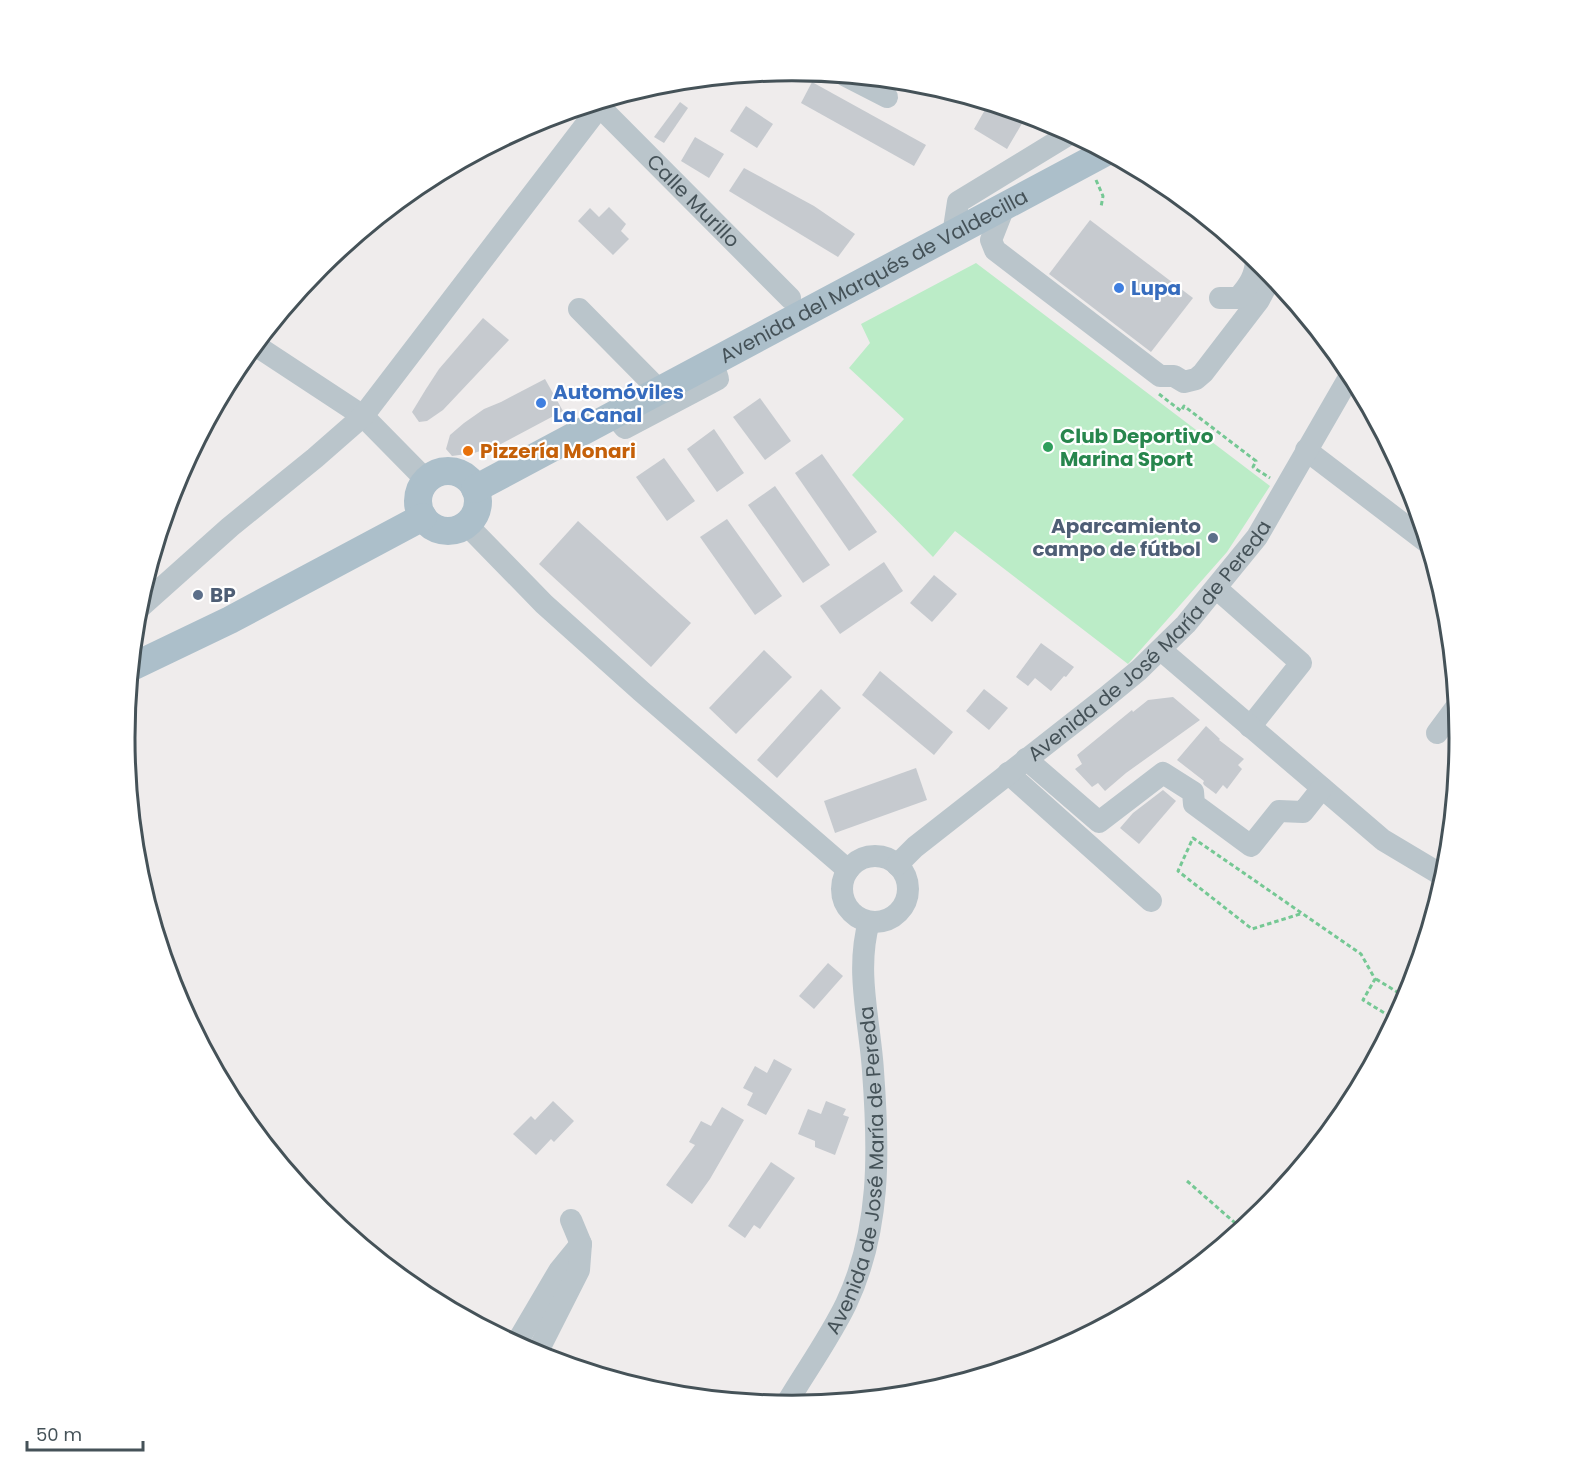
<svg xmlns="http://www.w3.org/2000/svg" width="1585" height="1477" viewBox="0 0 1585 1477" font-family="Poppins,sans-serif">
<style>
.green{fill:#bbecc7}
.building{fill:#c6cacf}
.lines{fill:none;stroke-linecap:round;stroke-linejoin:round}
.path{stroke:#75c894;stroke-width:3;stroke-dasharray:4.5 3;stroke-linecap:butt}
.minor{stroke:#bac5cb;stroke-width:22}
.major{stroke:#acbfca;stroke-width:28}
.shop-dot{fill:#3f7fe0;stroke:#fff;stroke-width:2}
.leisure-dot{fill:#2e9e5b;stroke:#fff;stroke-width:2}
.food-dot{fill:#e8710a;stroke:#fff;stroke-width:2}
.service-dot{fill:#5c6f8a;stroke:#fff;stroke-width:2}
.labels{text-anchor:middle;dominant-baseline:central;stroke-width:4.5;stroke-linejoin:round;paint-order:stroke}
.street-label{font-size:20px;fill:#455258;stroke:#fff}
.shop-label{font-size:20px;font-weight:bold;fill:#366cbe;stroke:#fff;text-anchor:start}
.leisure-label{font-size:20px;font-weight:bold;fill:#27864d;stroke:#fff;text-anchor:start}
.food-label{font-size:20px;font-weight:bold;fill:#c56008;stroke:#fff;text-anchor:start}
.service-label{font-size:20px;font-weight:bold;fill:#4e5e75;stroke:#fff;text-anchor:end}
.rim{fill:none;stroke:#455258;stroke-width:3}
</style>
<rect width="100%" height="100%" fill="#efecec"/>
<polygon class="green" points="976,263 1270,486 1227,552 1128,664 955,531 933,557 852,475 904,419 849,368 870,343 861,324"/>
<g class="building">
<polygon points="812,82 926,145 914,166 801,103"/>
<polygon points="680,102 688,108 664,143 654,137"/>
<polygon points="746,106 773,124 757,148 730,131"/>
<polygon points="996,106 1027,115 1007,149 974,129 986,108 992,112"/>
<polygon points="695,137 724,154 709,178 681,161"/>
<polygon points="744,168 814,206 855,234 838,257 729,191"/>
<polygon points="609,207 626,224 621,231 629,239 613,255 578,221 590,208 599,217"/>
<polygon points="1090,220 1193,298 1151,352 1049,274"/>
<polygon points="483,318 509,340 443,410 427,421 419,422 412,412 426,389 439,369"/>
<polygon points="545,379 563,411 499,445 474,453 452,456 446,449 450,435 464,423 484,409 501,402"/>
<polygon points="760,398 791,441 765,460 733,417"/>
<polygon points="714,429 744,473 717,492 687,449"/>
<polygon points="822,454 877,532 849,551 795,473"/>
<polygon points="664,458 695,501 667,521 636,477"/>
<polygon points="775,486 830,565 803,583 748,505"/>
<polygon points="727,519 782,596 755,615 700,537"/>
<polygon points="578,521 691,623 651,667 539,564"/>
<polygon points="884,562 903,591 840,634 820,606"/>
<polygon points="934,575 957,594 932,622 910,603"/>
<polygon points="1041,643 1074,667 1066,677 1064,676 1051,691 1035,678 1028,686 1016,677"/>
<polygon points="764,650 792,677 736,734 709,708"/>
<polygon points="880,671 953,732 934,755 862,695"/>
<polygon points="821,689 841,708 777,778 757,760"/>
<polygon points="984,689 1008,708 989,730 966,711"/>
<polygon points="1173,697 1200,720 1126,773 1105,791 1098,783 1092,787 1075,769 1082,764 1077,755 1132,710 1133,712 1148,700"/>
<polygon points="1206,726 1220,739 1219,740 1244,759 1238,765 1242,769 1227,789 1223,785 1216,794 1204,785 1203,783 1204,781 1177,760"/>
<polygon points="916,768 927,800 835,833 824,801"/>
<polygon points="1163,790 1176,801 1139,844 1120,828 1133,813"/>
<polygon points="828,963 843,976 814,1009 799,996"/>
<polygon points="774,1059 792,1069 766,1115 747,1105 753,1093 743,1088 755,1066 767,1073"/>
<polygon points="553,1101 574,1121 554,1142 551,1139 536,1155 513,1134 531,1116 535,1120"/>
<polygon points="826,1101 846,1109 843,1115 849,1117 835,1155 815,1147 815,1141 798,1134 808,1109 821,1114"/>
<polygon points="722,1107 744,1120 710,1179 692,1204 666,1185 695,1145 689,1142 701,1121 711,1126"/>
<polygon points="771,1162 795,1178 760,1229 754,1225 745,1238 728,1226"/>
</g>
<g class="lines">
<g class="path">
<polyline points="1096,180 1103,196 1101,207"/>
<polyline points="1159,394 1181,411 1184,406 1256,461 1253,467 1270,478"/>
<polyline points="1300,914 1252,929 1178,871 1193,838 1361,954 1375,979 1363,1000 1396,1020"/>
<polyline points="1376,979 1407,998"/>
<polyline points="1187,1181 1242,1229"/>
</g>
<g class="minor">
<polyline points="846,76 887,97"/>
<path id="s1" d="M596,103l194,195"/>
<polyline points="1004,207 991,240 995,250 1160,376 1174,376 1184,382 1196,379 1203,373 1259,300 1272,275"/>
<polyline points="953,235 958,202 1071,133"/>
<path d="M1220,298h18c11,-12 18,-23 18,-39"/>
<polyline points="579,309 660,391"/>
<polyline points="255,345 363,416 426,480"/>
<polyline points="614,415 625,428 718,379 713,363"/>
<polyline points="1306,450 1428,543"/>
<polyline points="466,524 544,604 641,691 848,870"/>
<polyline points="1216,588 1301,663 1250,727"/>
<polyline points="137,610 230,527 315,458 363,416 600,106"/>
<polyline points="1161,650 1383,840 1445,877"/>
<polyline points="1437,733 1457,706"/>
<polyline points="1026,759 1099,822 1163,773 1193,792 1194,804 1251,846 1279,811 1303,812 1322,788"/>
<polyline points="1008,773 1151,901"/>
<circle cx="875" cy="889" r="33"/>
<path id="s2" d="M897,865l18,-18 190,-149 34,-28 47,-46 71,-87 94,-163"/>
<polyline points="516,1344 559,1271 581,1244"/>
<polyline points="536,1355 579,1270 581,1244 571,1220"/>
<path id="s3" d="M785,1406c20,-34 44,-67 61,-102 35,-74 33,-153 27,-233 -3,-49 -18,-100 -4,-149"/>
</g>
<g class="major">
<circle cx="448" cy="501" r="30"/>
<path id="s4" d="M475,489l631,-337"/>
<polyline points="132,667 230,620 423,517"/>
</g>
</g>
<g class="shop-dot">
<circle cx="1119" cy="288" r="6"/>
<circle cx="541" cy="403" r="6"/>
</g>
<circle class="leisure-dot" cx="1048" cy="447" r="6"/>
<circle class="food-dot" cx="468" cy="451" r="6"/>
<g class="service-dot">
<circle cx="1213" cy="538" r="6"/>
<circle cx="198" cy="595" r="6"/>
</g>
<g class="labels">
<g class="street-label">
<text stroke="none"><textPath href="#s1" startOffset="138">Calle Murillo</textPath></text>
<text stroke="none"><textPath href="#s4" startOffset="452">Avenida del Marqués de Valdecilla</textPath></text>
<text stroke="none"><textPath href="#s2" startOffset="339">Avenida de José María de Pereda</textPath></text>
<text stroke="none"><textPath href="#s3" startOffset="254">Avenida de José María de Pereda</textPath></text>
</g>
<g class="shop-label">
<text x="1131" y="288">Lupa</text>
<text x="553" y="392">Automóviles<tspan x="553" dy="23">La Canal</tspan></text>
</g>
<g class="leisure-label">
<text x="1060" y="436">Club Deportivo<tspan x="1060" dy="23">Marina Sport</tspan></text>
</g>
<g class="food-label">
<text x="480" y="451">Pizzería Monari</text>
</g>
<g class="service-label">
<text x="1201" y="526">Aparcamiento<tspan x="1201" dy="23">campo de fútbol</tspan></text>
<text x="210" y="595" text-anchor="start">BP</text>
</g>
</g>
<path d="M0 0H1585V1477H0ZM135 738a657 657 0 1 1 1314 0a657 657 0 1 1-1314 0Z" fill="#fff" fill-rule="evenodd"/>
<path class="rim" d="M135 738a657 657 0 1 1 1314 0a657 657 0 1 1-1314 0Z"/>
<path d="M27 1441v9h116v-9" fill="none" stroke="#455258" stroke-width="3"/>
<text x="36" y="1441" font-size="18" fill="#455258" stroke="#ffffff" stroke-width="4.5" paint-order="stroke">50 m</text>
</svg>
